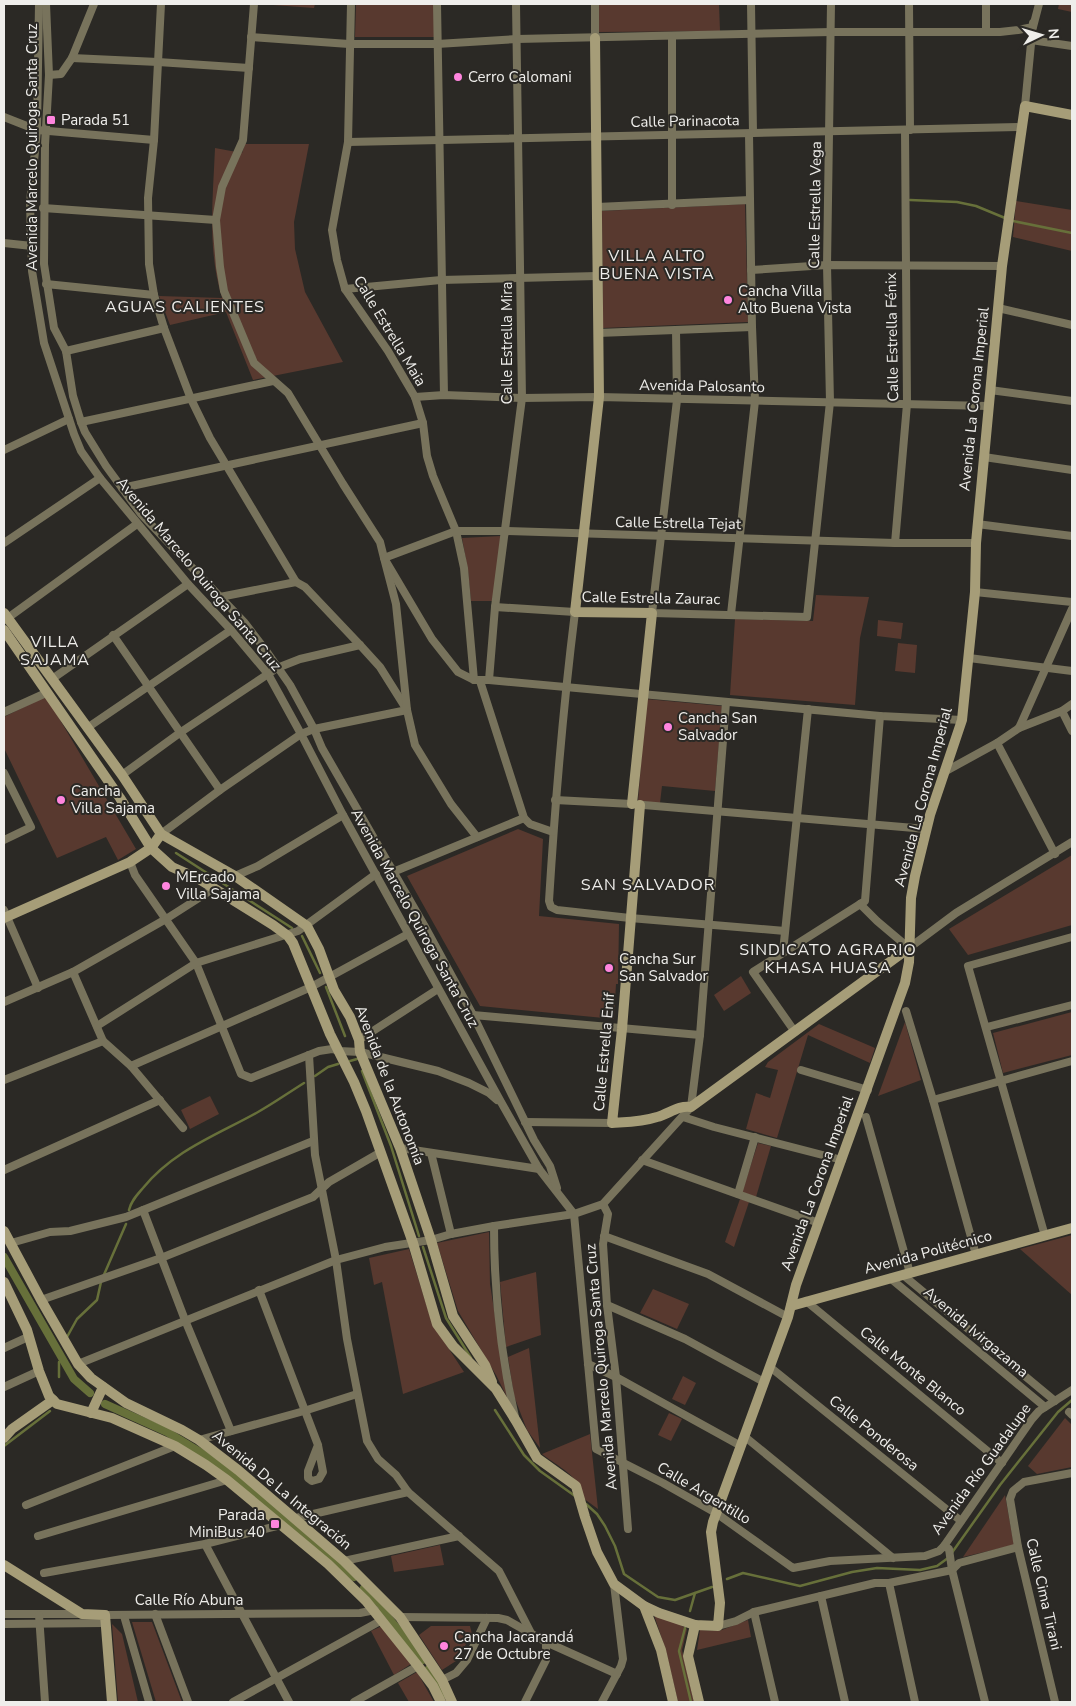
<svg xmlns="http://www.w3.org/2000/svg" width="1076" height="1706" viewBox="0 0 1076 1706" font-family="'Nunito Sans',sans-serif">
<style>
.green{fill:#58392f}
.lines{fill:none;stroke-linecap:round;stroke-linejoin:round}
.stream{stroke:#67703a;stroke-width:2.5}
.canal{stroke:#67703a;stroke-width:8}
.street{stroke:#78735c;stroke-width:8}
.secondary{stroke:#a69d78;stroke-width:10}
.poi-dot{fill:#ff85de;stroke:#2b2925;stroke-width:2}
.labels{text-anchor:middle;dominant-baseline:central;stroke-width:4;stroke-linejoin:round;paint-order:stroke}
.poi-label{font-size:15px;fill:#efeeeb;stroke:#2b2925;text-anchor:start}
.street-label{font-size:15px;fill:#efeeeb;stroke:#2b2925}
.neighbourhood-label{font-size:16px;letter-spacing:1px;fill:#efeeeb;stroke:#2b2925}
</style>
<rect width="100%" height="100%" fill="#2b2925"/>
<g class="green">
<polygon points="259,4 315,4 314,8"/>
<polygon points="356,4 434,4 434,37 355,37"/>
<polygon points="599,4 719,4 720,31 599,32"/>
<polygon points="1059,4 1072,4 1072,12 1058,9"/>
<path d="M245,144h64l-15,78 1,27 10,43 38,70 -90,18 -27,-68 -56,13 -11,-29 63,2c-15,-49 -9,-100 -7,-150l27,5z"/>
<polygon points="1016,201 1072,210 1072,251 1013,237"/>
<polygon points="745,204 748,322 603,328 602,211"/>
<polygon points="501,536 493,601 471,601 468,571 462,538"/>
<polygon points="816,595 869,597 860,638 855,705 730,695 735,619 813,621"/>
<polygon points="878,620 903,623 901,639 877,636"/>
<polygon points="898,643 917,645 915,673 895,671"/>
<polygon points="46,696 136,849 118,860 106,837 57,858 4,748 4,717"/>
<polygon points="646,699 722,706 715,791 662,786 660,803 638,801"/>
<polygon points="518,829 543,839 539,916 619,924 618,984 616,984 614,1019 480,1006 407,876"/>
<polygon points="1072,855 1072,925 968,955 949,929"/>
<polygon points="741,976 751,993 724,1011 714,995"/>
<polygon points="1072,1012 1072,1055 1003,1073 993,1033"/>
<polygon points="905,1022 921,1080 878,1096"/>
<polygon points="819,1024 875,1048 870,1063 808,1035 777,1138 746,1129 756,1093 770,1098 778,1070 765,1067 768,1062"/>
<polygon points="210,1096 219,1114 190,1129 181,1110"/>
<polygon points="758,1143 771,1146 756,1197 742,1192"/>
<polygon points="740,1199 749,1202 734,1247 725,1242"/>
<polygon points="489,1232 490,1284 508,1399 496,1375 458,1311 437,1243"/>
<polygon points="1072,1235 1072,1295 1020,1249"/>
<polygon points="409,1249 432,1323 464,1372 403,1394 382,1282 374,1285 369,1258"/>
<polygon points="536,1272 541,1335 506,1347 500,1282"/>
<polygon points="653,1289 689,1304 677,1329 640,1313"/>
<polygon points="529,1348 540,1448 527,1430 514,1396 508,1357"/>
<polygon points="683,1376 696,1383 685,1405 672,1399"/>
<polygon points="669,1413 682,1419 671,1441 658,1435"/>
<polygon points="1065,1418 1072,1425 1072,1467 1037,1474 1028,1466"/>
<path d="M590,1434l8,75 -15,-11c-1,-21 -26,-32 -41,-44z"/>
<polygon points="1005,1495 1014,1545 963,1557"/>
<polygon points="440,1545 444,1565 394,1572 391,1556"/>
<polygon points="654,1615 677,1623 687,1629 682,1650 694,1702 678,1702 666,1651"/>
<polygon points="748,1620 751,1637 697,1650 700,1630 719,1631"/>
<polygon points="132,1622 152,1622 182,1702 156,1702"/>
<polygon points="112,1624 122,1634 138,1702 118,1702"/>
<polygon points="382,1626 411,1664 394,1675 371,1631"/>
<polygon points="431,1626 470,1626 472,1634 456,1661 442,1670 419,1635"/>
<polygon points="417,1672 434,1702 409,1702 398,1683"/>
</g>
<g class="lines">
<g class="stream">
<polyline points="910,200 957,202 976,206 1005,218"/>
<polyline points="1013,221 1072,233"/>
<polyline points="176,853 292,928"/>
<polyline points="302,936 320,973"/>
<polyline points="326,987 345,1036"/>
<polyline points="350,1061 357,1059"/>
<polyline points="362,1071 391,1146 419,1236"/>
<polyline points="315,1076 328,1067 338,1064"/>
<path d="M129,1210c2,-9 8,-15 14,-22 31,-38 74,-53 115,-76 16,-9 30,-19 46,-29"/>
<polyline points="423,1247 446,1318 471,1358"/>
<polyline points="103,1277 126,1224"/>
<polyline points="67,1337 77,1319 97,1300 101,1282"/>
<polyline points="59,1377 59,1362"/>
<polyline points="495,1410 524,1455 540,1471 575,1496"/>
<polyline points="4,1446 50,1411"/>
<polyline points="586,1504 597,1514 605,1526 615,1546 624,1574 658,1597 675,1600 712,1587"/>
<polyline points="951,1554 1000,1485 1027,1451 1058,1412 1072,1400"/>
<polyline points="727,1579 743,1573 800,1586 852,1572 877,1568 920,1570 937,1566 948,1558"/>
<polyline points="690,1611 695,1593"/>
<polyline points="685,1628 679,1651 691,1702"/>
</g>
<g class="canal">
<polyline points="4,1257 74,1379 90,1393"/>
<polyline points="105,1404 167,1432 200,1452 239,1480 354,1577"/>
<polyline points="364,1588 423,1660"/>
<polyline points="429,1669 444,1694"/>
</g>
<g class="street">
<polyline points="39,4 37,130 30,203 32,271 44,343 74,434 81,451 100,478 188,584 231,630 268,674 301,734 343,815 501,1102 539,1169 574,1214 596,1449 663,1483 716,1513 793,1568 830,1561 925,1556 939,1551 944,1546 1032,1419 1039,1411 1072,1390"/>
<polyline points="46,4 49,75 45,145 44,264 54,328 66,351 73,396 81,422 85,432 106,466 141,514 244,622 267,652 290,685 314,729 322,748 424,925 473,1015 534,1140 550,1166 557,1188"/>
<polyline points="161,4 154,140 148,198 149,264 154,295 164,328 191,399 210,438 296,582 305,587 360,645 380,667 407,710 415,745 451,804 477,837"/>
<polyline points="254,4 243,140 222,187 216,220 220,267 224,291 254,363 288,393 343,484 380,542 384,558 432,639 458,672 474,680 489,680 880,716 962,720"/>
<polyline points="351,4 348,142 332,230 337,260 345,289 388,351 415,397 423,423 427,456 433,476 456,531 464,568 474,680"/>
<polyline points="437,4 444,395"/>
<polyline points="595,4 595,38"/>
<polyline points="751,4 753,133"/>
<polyline points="909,4 910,130"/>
<polyline points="986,4 986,32"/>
<polyline points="251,37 349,44 437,44 517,39 831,32 1000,32 1018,30 1033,27 1039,4"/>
<polyline points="1031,40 1072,46"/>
<polyline points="72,58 158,62 249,68"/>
<polyline points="49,75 61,74 72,58 94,4"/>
<polyline points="1025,106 1033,23"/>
<polyline points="4,117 37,130 154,140"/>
<polyline points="348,142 1022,127"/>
<polyline points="672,205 672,36"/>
<polyline points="597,207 750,200"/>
<polyline points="43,208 216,220"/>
<polyline points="4,243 32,246"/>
<polyline points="751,270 827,265 1002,266"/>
<polyline points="46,284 154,295"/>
<polyline points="345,289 441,280 597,276"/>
<polyline points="998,308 1072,325"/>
<polyline points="676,330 677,400 652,613 807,617 830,402 827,265 831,4"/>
<polyline points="598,333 752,327"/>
<polyline points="66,351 164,328"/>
<polyline points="990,390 1072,401"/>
<polyline points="415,397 444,395 522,398 599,397 988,406"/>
<polyline points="81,422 273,381"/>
<polyline points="4,450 69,419"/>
<polyline points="984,457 1072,470"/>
<polyline points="122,488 423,423"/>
<polyline points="977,524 1072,536"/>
<polyline points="4,543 100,478"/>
<polyline points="895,543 907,404 905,130"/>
<polyline points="975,592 1072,602"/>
<polyline points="220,597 296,582"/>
<path d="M495,607l80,5c-12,96 -20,192 -26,289l2,6 6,3 73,8 155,13"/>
<polyline points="731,614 755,401 752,327 749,134"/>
<polyline points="5,620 137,524"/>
<polyline points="113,635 220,790"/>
<polyline points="969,658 1072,671"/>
<polyline points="52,679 188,584"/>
<polyline points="489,680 495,607 522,398 516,4"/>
<polyline points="480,681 524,818 530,824 553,832"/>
<polyline points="1062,711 1072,731"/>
<polyline points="4,712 46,693"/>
<polyline points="87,728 231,630"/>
<polyline points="1019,728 1062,711 1072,704"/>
<polyline points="997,743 1055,854"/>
<polyline points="946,771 997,743 1019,728 1072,609"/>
<polyline points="4,773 31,827 4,840"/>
<polyline points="122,775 181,732 277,668 300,659 360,645"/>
<polyline points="555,800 632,804 926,829"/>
<polyline points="161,834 220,790 301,734 314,729 407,710 396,604 384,558 456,531 505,531 895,543 976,543"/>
<polyline points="130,862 135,875 196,963 241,1074 251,1078 319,1051 332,1049 339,1051 360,1052 438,1071 469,1083 489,1093 497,1100"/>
<polyline points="393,872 524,818"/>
<polyline points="235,876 258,866 343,815"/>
<polyline points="860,904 877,921 909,948 956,913 1072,842"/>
<polyline points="4,910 38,988"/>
<polyline points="783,952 808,709"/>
<polyline points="73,972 103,1041"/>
<polyline points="4,1002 73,972 166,919 213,889"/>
<polyline points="906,1011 933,1100 976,1255"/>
<polyline points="473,1015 700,1035"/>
<polyline points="97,1026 196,963 298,931 376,874"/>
<polyline points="987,1027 1072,1005"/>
<polyline points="795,1032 753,972 865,901 880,716"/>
<polyline points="359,1040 438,989"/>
<polyline points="309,1055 315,1155 336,1260 347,1339 367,1441 378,1459 396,1475 408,1492 499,1571 531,1633"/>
<polyline points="131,1066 311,987 408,934"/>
<polyline points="801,1070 868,1090"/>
<polyline points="4,1080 103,1041 131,1066 183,1128"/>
<polyline points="933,1100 1072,1061"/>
<polyline points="683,1117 714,1127 842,1160"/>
<polyline points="866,1117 910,1273"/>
<polyline points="525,1122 612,1123"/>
<polyline points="400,1148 539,1169"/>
<polyline points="431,1153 451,1234"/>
<polyline points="642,1160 819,1223"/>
<polyline points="4,1170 160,1100"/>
<polyline points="738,1194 755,1137"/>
<polyline points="603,1204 608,1214 603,1244 607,1305 616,1377 628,1529"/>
<polyline points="143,1210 185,1320 231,1431"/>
<path d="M494,1226c0,62 7,130 21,191"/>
<polyline points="604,1236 708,1274 788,1317"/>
<polyline points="1045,1236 968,966 1072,937"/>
<polyline points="11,1243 50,1232 70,1231 126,1217 313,1141"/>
<polyline points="903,1275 1055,1401"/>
<polyline points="890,1278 1045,1407"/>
<polyline points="259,1290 318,1445 323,1472 319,1479 312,1481 308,1478 308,1471 318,1445"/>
<polyline points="41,1300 161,1258 313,1197 329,1182 381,1152"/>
<polyline points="806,1301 1002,1463"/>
<polyline points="607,1305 685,1339 764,1382"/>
<polyline points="4,1348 28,1337"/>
<polyline points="78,1364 336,1260 385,1247 431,1240 451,1234 494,1226 574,1214 603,1204 691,1107 700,1035 726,702"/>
<polyline points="588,1364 616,1377 741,1446"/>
<polyline points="770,1367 961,1521"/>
<polyline points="4,1387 39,1371"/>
<polyline points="1069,1412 1072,1415"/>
<polyline points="744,1436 893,1558"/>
<polyline points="199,1440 304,1411 357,1394"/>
<polyline points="26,1505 175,1446"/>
<polyline points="296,1518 408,1492"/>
<polyline points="38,1536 227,1480"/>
<polyline points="205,1544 289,1702"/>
<polyline points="944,1546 949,1549 952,1570 985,1702"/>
<polyline points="344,1561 459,1536"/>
<polyline points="952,1570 959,1563 1018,1547"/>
<polyline points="44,1573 205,1544 281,1525"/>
<polyline points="889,1583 915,1702"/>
<polyline points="821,1596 845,1702"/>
<polyline points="754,1612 775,1702"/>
<polyline points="4,1614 82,1614"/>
<polyline points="155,1614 188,1702"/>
<polyline points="39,1615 45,1702"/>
<polyline points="105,1615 360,1613 375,1610"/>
<polyline points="124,1616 149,1702"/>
<polyline points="400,1617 498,1618 507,1620 546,1642 617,1674"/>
<polyline points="4,1624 105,1623"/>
<polyline points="718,1626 736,1621 754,1612 875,1583 889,1583 952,1570"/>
<polyline points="442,1680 456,1673 467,1660 487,1618"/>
<polyline points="233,1702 382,1620"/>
<polyline points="354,1702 418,1666"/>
<polyline points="525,1702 546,1660 546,1642"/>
<polyline points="602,1702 621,1666 623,1659 614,1584"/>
<polyline points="1055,1702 1018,1547 1010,1499 1013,1491 1024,1482 1072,1473"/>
</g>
<g class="secondary">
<polyline points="595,38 599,397 575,612 652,613 632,804"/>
<polyline points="4,613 122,775 161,834 235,876 307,926 319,949 334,990 350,1017 359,1040 360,1052 400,1148 431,1240 453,1316 485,1365 492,1382"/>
<polyline points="4,630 120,798 151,848 172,867 199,879 273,925 288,936 293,943 330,1034 354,1082 366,1111 413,1243 437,1324 453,1346 496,1389 516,1421 537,1458 576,1486 585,1517 597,1552 614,1584 644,1606 659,1613 695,1625 718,1626 720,1603 711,1532 713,1522 788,1317 796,1285 905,983 909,962 911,898 915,876 930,815 962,720 975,592 976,543 1002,266 1025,106 1072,115"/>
<path d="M640,805l-18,224 -10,94c16,-1 30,-1 45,-6 12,-3 21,-12 34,-10l218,-159"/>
<polyline points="4,918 130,862 151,848 161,834"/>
<polyline points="4,1231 41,1300 78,1364 91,1378 126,1403 182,1430 199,1440 238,1470 344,1561 400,1617 442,1680 452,1702"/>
<polyline points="4,1282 27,1330 39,1371 49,1396 57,1404 112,1418 175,1446 206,1465 227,1480 328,1564 366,1601 418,1666 433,1686 441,1702"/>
<polyline points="791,1306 1072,1228"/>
<polyline points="91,1413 103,1387"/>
<polyline points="4,1438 12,1429 53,1400"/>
<polyline points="4,1565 82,1614 105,1615 112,1702"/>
<polyline points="644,1606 661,1650 673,1702"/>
<polyline points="695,1625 688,1656 699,1702"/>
</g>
</g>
<g class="poi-dot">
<circle cx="458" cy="77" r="5"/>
<rect x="46" y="115" width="10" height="10" rx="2.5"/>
<circle cx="728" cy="300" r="5"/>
<circle cx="668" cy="727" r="5"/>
<circle cx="61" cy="800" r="5"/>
<circle cx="166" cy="886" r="5"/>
<circle cx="609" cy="968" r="5"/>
<rect x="270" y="1519" width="10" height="10" rx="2.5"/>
<circle cx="444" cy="1646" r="5"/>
</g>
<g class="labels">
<g class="poi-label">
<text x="468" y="77">Cerro Calomani</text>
<text x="61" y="120">Parada 51</text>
<text x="738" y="291">Cancha Villa<tspan x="738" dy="17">Alto Buena Vista</tspan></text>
<text x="678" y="718">Cancha San<tspan x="678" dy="17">Salvador</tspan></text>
<text x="71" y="791">Cancha<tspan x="71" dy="17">Villa Sajama</tspan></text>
<text x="176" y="877">MErcado<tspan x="176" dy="17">Villa Sajama</tspan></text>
<text x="619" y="959">Cancha Sur<tspan x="619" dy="17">San Salvador</tspan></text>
<text x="265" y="1515" text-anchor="end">Parada<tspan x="265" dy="17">MiniBus 40</tspan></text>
<text x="454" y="1637">Cancha Jacarandá<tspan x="454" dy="17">27 de Octubre</tspan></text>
</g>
<g class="street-label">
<text transform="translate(685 121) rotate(-1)">Calle Parinacota</text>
<text transform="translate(32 147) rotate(-90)">Avenida Marcelo Quiroga Santa Cruz</text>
<text transform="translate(815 205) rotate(-89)">Calle Estrella Vega</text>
<text transform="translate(390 331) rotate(59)">Calle Estrella Maia</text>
<text transform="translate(892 337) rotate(-91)">Calle Estrella Fénix</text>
<text transform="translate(507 343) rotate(-90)">Calle Estrella Mira</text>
<text transform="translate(702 386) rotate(1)">Avenida Palosanto</text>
<text transform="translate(974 399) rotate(-84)">Avenida La Corona Imperial</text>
<text transform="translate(678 523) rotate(1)">Calle Estrella Tejat</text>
<text transform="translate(199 574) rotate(50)">Avenida Marcelo Quiroga Santa Cruz</text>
<text transform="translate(651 598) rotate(1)">Calle Estrella Zaurac</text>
<text transform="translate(923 797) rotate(-75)">Avenida La Corona Imperial</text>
<text transform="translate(415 918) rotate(61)">Avenida Marcelo Quiroga Santa Cruz</text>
<text transform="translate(604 1052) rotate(-85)">Calle Estrella Enif</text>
<text transform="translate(390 1085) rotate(69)">Avenida de la Autonomía</text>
<text transform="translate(817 1183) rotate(-70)">Avenida La Corona Imperial</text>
<text transform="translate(928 1252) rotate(-15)">Avenida Politécnico</text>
<text transform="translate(976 1332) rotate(40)">Avenida Ivirgazama</text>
<text transform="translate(601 1367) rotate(-95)">Avenida Marcelo Quiroga Santa Cruz</text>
<text transform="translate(913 1371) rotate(39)">Calle Monte Blanco</text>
<text transform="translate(874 1433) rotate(39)">Calle Ponderosa</text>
<text transform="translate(981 1469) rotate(-54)">Avenida Río Guadalupe</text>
<text transform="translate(282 1490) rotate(40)">Avenida De La Integración</text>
<text transform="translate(704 1493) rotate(31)">Calle Argentillo</text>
<text transform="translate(1044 1594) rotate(77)">Calle Cima Tirani</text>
<text x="189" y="1600">Calle Río Abuna</text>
</g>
<g class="neighbourhood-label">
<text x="657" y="256">VILLA ALTO<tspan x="657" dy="18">BUENA VISTA</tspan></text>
<text x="185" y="307">AGUAS CALIENTES</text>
<text x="55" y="642">VILLA<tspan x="55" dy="18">SAJAMA</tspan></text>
<text x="648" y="885">SAN SALVADOR</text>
<text x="828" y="950">SINDICATO AGRARIO<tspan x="828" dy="18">KHASA HUASA</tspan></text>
</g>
</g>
<rect width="1076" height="1706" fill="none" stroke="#efeeeb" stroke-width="10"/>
<g transform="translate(1041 35) rotate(85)" stroke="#2b2925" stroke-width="4" paint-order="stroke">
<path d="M0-4L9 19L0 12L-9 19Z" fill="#efeeeb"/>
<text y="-8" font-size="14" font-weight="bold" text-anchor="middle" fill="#efeeeb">N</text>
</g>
</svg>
